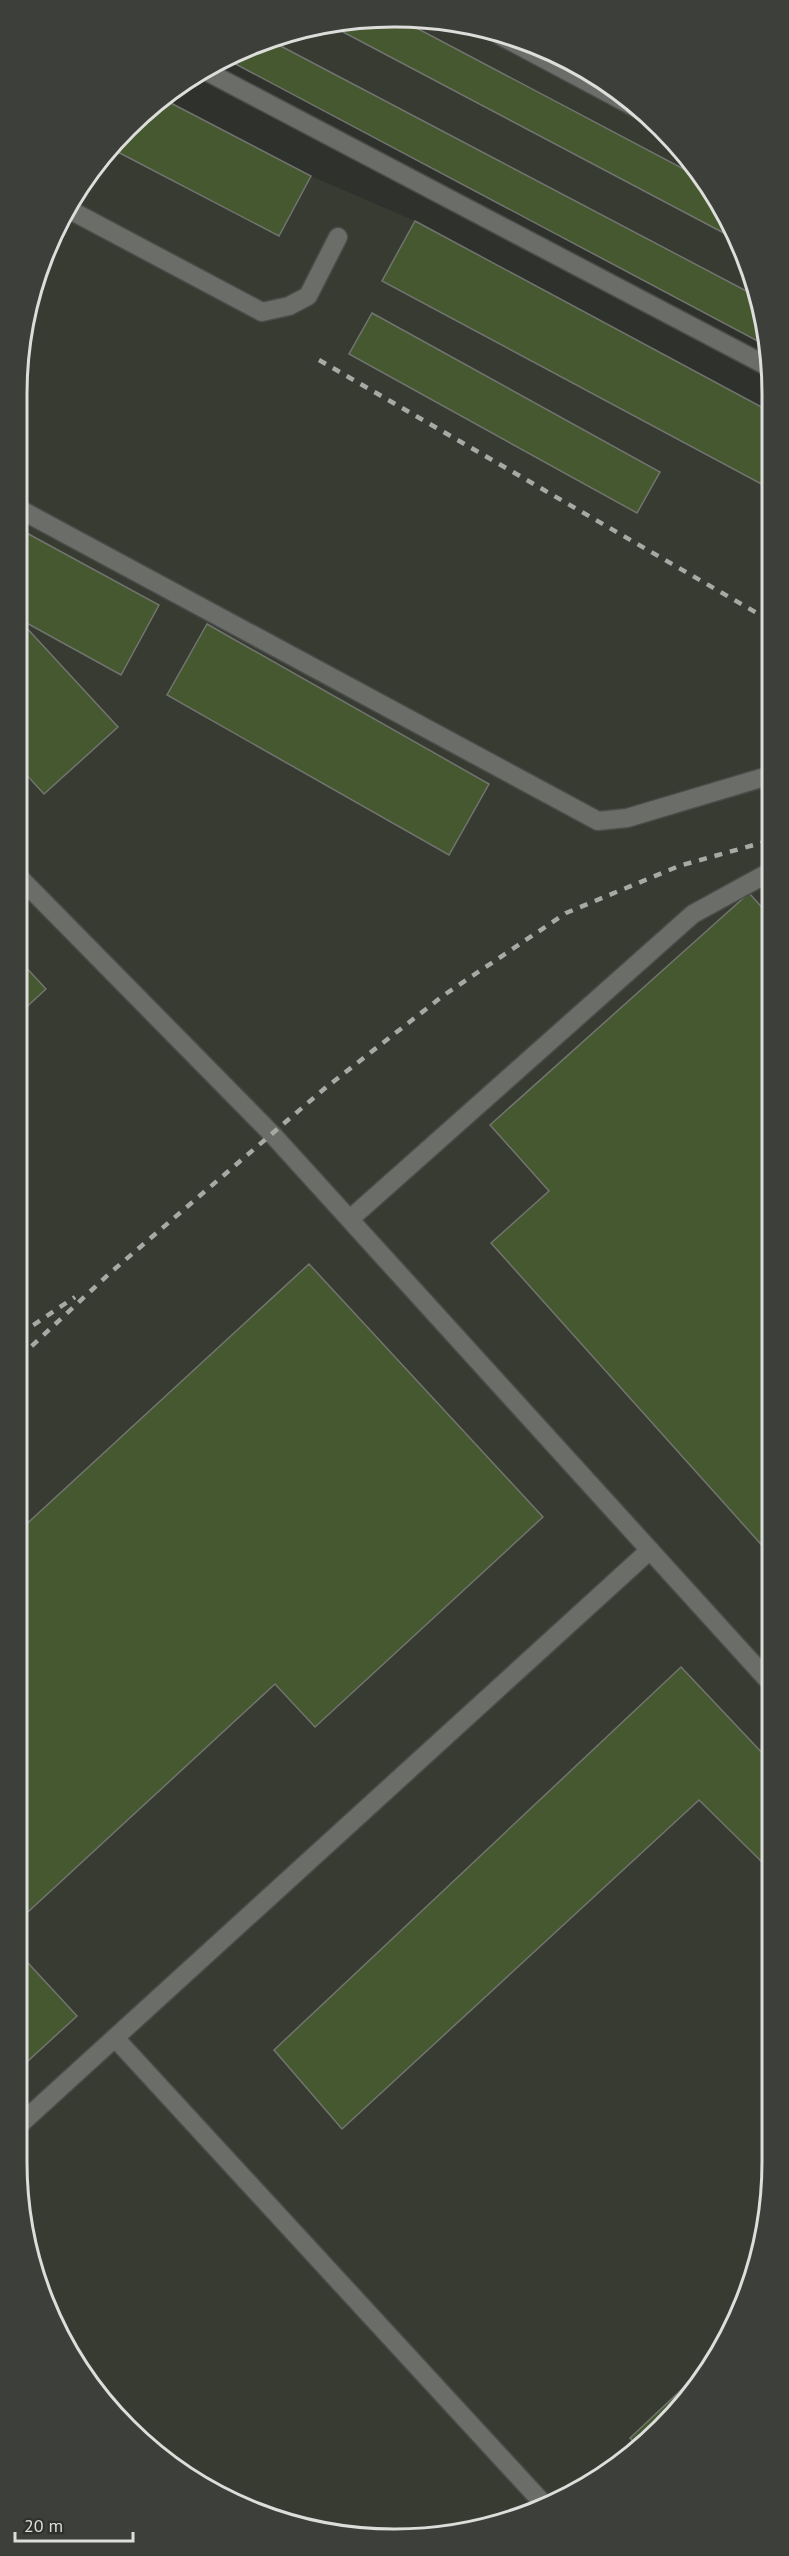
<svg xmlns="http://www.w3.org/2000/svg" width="789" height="2556" viewBox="0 0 789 2556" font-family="'PT Sans',sans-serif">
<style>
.built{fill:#373b32}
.building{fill:#455830;stroke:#72746f;stroke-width:1.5}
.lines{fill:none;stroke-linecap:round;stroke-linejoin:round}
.minor-casing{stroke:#4a4c49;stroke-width:21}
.minor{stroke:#6a6d68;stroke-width:18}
.rail{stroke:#a7a9a5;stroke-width:4.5;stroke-dasharray:8 8;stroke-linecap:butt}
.rim{fill:none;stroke:#dddedb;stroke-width:3}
</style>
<rect width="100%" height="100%" fill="#2f312d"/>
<g class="built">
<polygon points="321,24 469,24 583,67 662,127 734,228 769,347 230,61"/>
<polygon points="165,100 311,176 415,221 769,411 765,2236 709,2371 624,2462 493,2527 346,2536 227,2500 111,2411 45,2306 17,2161 24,320 80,184"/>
</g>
<g class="building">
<polygon points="328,24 409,24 697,176 734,228 737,240"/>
<polygon points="275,43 754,295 769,347 230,61"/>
<polygon points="165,100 311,176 279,236 114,150"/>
<polygon points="415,221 769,411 769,488 382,281"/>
<polygon points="372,313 660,472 637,513 349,354"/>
<polygon points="23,531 159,605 121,675 23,621"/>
<polygon points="23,624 118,727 44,794 22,770"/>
<polygon points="207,624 489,784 449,855 167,695"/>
<polygon points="749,893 768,914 767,1551 491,1243 549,1191 490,1125"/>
<polygon points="21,962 46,989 21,1012"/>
<polygon points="309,1264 543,1517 315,1727 275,1684 17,1922 19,1531"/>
<polygon points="681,1667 766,1757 766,1866 699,1800 342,2129 274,2050"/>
<polygon points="17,1951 77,2016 17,2071"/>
<polygon points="715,2358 709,2371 638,2447 630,2438"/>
</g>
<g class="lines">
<defs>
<g id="minor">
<polyline points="501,36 640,110"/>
<polyline points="206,71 769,367"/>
<polyline points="70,210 262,312 289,306 308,296 338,237"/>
<polyline points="23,511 598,821 627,818 768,776"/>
<polyline points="22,880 272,1134 766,1678"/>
<polyline points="350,1219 693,914 768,873"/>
<polyline points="115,2038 542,2502"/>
<polyline points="17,2127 650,1550"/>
</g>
</defs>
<use href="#minor" class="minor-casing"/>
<use href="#minor" class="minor"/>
<g class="rail">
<polyline points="319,360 769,620"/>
<polyline points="20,1334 75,1297"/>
<polyline points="20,1357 110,1273 324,1089 444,995 566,913 679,866 768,841"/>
</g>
</g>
<path d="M0 0H789V2556H0ZM394 27H395A367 367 0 0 1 762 394V2162A367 367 0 0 1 395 2529H394A367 367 0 0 1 27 2162V394A367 367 0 0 1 394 27Z" fill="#3d3f3b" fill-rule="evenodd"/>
<path class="rim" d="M394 27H395A367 367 0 0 1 762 394V2162A367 367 0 0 1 395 2529H394A367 367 0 0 1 27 2162V394A367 367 0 0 1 394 27Z"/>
<path d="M15 2532v9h118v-9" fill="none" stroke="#dddedb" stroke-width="3"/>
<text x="24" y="2532" font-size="18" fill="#dddedb" stroke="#2f312d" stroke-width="4.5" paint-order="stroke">20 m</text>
</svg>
